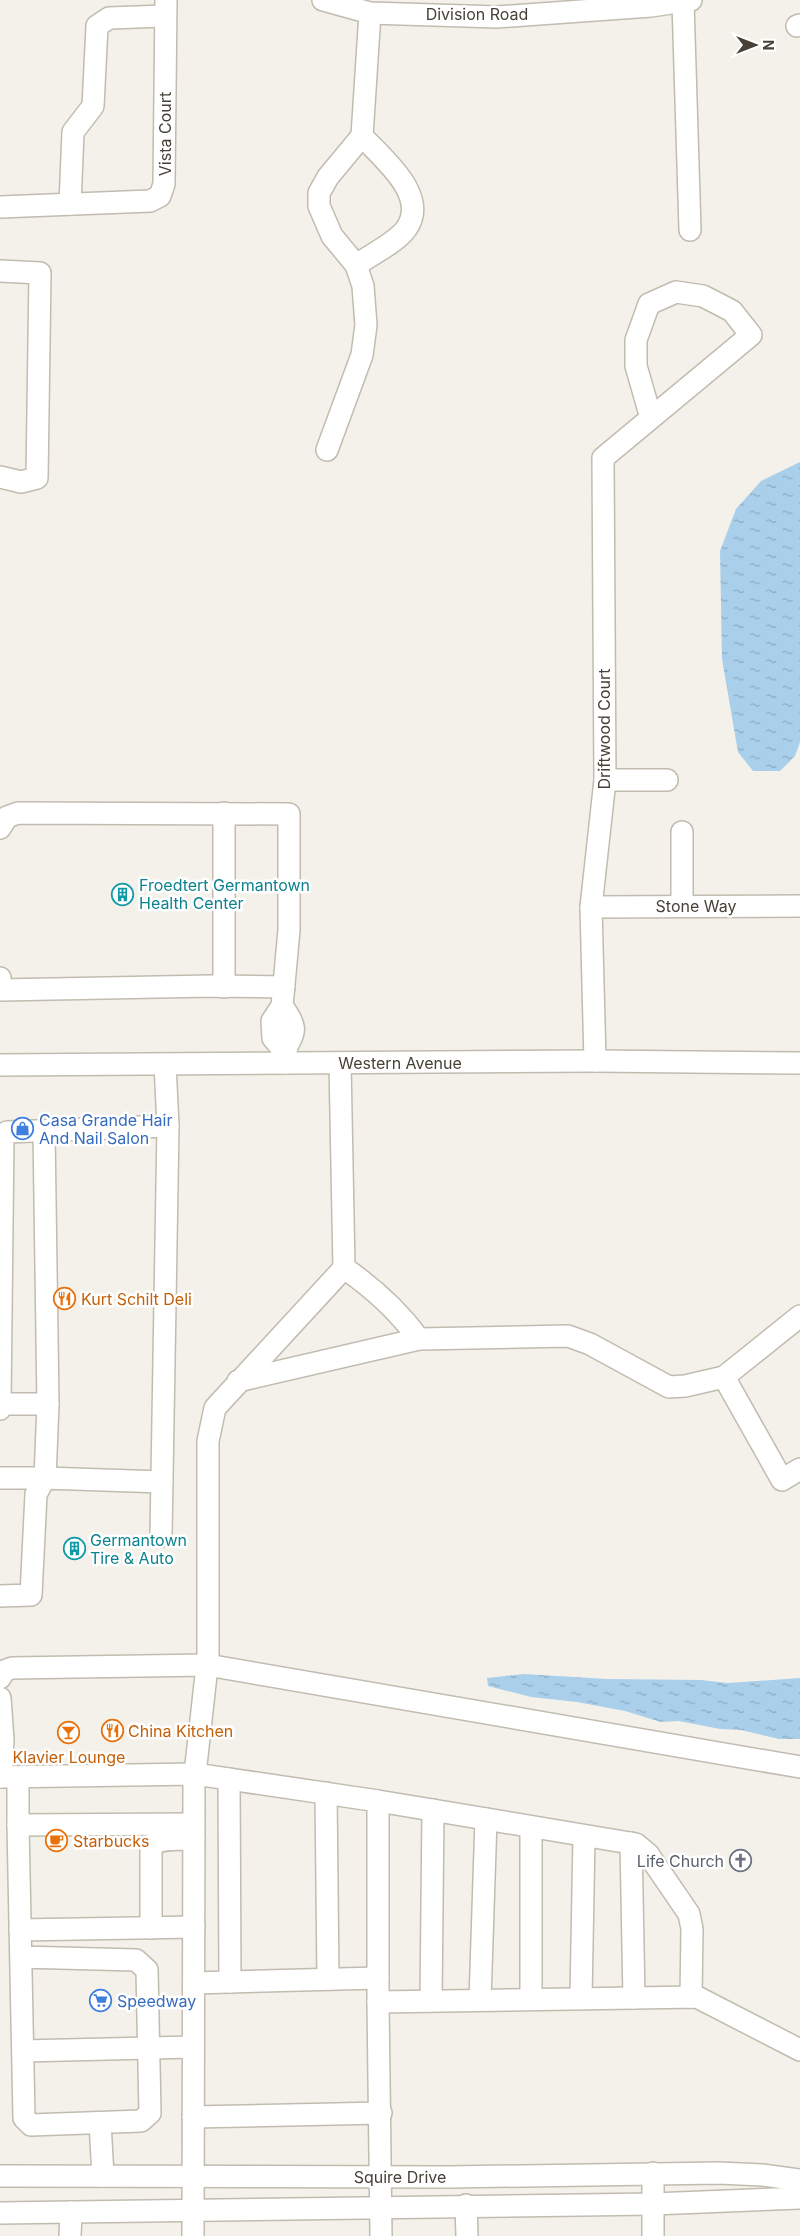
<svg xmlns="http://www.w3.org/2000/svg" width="800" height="2236" viewBox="0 0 800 2236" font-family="Inter,sans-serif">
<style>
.water{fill:url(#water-ripples)}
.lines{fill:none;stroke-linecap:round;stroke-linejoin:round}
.minor-casing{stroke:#c1bcaf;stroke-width:24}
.minor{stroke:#fff;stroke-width:21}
.labels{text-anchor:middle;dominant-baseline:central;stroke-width:5;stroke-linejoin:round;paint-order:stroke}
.street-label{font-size:16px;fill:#474138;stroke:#fff}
.culture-label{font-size:16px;fill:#0d838f;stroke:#fff;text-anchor:start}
.shop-label{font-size:16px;fill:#366cbe;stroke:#fff;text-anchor:start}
.food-label{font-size:16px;fill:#c56008;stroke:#fff;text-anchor:start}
.worship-label{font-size:16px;fill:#5b616d;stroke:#fff;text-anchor:end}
</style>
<defs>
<pattern id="water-ripples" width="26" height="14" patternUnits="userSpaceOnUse" patternTransform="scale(1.25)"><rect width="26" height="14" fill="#aacfeb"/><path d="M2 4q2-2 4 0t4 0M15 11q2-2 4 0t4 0" fill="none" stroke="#8caabf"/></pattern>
</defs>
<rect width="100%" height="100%" fill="#f3f1e9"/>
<g class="water">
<polygon points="800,462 800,742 795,756 780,771 753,771 738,752 722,659 720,551 736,509 761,481"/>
<polygon points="524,1674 607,1679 701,1680 728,1683 800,1678 800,1739 779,1739 741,1730 720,1729 679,1721 661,1722 625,1711 577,1702 531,1697 488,1686 487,1678"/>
</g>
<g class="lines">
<defs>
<g id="minor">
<polyline points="323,0 370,13 497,17 651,6 691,0"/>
<polyline points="683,2 690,230"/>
<polyline points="797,26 800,25"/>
<polyline points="70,204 73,132 93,106 97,26 109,18 165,16"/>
<polyline points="0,207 150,201 160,196 164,184 166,0"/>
<path d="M356,265c13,-9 41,-23 50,-36 24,-33 -23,-70 -44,-93"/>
<polyline points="0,271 40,273 37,478 21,482 0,477"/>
<polyline points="327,450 362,355 366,325 363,286 356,265 332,236 319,206 319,193 328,177 362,136 370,13"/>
<polyline points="605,780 667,780"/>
<polyline points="224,813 224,987"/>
<polyline points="0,828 7,817 18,813 289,814 289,930 282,1006 272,1021 273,1038 284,1051"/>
<polyline points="682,832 682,906"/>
<polyline points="591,907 800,906"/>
<polyline points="0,978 0,990 211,986 284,987"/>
<path d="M282,1006c25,33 1,28 3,57"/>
<polyline points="595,1061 591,907 605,780 603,458 751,335 732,311 703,296 676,292 649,304 636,340 636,366 651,418"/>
<polyline points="165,1064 168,1126"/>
<polyline points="0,1065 595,1061 800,1063"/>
<path d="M344,1268c28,19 55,44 75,71l149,-3 22,8 79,43 16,-1 39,-9 76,-61"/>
<polyline points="724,1377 782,1480 800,1469"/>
<polyline points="238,1381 419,1339"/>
<polyline points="0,1404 3,1135 7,1132 168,1126 161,1536"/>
<polyline points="0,1409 0,1404 48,1404"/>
<polyline points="0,1478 45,1478 48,1404 44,1131"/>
<polyline points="0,1596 31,1595 36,1494 45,1478 162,1482"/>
<polyline points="0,1678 4,1671 12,1668 207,1665 800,1767"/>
<polyline points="0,1698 3,1740 1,1777"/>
<polyline points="0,1777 195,1774 378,1801 378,2002 697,1997 800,2050"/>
<polyline points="18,1777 18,1825 24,2118 31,2125 141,2121 150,2113 147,1970 136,1960 21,1957"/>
<polyline points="229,1779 230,1982"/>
<polyline points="326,1793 328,1979"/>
<polyline points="378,1801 636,1844 648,1854 689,1914 692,1929 691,1997"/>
<polyline points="18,1825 194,1824"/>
<polyline points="531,1827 531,1999"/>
<polyline points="631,1843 634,1998"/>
<path d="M151,1928v-83c12,-8 29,-5 43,-6"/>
<polyline points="20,1930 194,1927"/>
<polyline points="194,1983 378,1978"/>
<polyline points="581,1998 584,1836"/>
<polyline points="480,2000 486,1819"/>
<polyline points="431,2001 433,1810"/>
<polyline points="378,2002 381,2236"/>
<polyline points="23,2051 193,2047"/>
<polyline points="193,2117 381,2113"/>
<polyline points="100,2123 103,2176"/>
<polyline points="0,2176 449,2177 719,2173 762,2175 800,2180"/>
<polyline points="466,2205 467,2236"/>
<polyline points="0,2213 653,2204 800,2198"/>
<polyline points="70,2236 71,2212"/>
<polyline points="193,2236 194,1783 208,1657 208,1441 215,1408 344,1268 340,1063"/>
<polyline points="653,2236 653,2173"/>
</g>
</defs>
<use href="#minor" class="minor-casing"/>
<use href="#minor" class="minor"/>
</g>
<defs>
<symbol id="building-ring" viewBox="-11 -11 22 22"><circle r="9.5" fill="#fff" stroke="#0f9aa8" stroke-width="1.5"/><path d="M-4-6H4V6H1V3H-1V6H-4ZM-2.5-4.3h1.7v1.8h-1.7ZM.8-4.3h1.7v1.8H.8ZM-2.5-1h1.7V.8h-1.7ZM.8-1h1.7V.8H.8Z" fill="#0f9aa8"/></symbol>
<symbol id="shop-ring" viewBox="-11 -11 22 22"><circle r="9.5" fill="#fff" stroke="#3f7fe0" stroke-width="1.5"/><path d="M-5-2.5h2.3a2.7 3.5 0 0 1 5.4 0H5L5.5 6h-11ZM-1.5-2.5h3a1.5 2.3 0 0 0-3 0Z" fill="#3f7fe0"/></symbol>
<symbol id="restaurant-ring" viewBox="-11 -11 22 22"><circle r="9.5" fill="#fff" stroke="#e8710a" stroke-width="1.5"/><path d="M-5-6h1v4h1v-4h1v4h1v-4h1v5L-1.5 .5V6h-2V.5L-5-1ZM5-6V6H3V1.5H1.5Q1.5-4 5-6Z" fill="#e8710a"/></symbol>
<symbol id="bar-ring" viewBox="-11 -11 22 22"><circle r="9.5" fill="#fff" stroke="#e8710a" stroke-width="1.5"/><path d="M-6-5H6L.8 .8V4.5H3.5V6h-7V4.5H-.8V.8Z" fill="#e8710a"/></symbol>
<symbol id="cafe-ring" viewBox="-11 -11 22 22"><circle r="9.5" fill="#fff" stroke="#e8710a" stroke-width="1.5"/><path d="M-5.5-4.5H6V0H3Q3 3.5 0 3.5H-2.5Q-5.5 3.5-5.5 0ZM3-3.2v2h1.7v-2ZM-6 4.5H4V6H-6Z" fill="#e8710a"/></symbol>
<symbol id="church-ring" viewBox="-11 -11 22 22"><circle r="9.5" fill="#fff" stroke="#6b7280" stroke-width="1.5"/><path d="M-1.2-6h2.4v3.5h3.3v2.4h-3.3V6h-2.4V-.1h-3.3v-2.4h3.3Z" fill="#6b7280"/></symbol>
<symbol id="supermarket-ring" viewBox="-11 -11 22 22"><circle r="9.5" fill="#fff" stroke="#3f7fe0" stroke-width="1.5"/><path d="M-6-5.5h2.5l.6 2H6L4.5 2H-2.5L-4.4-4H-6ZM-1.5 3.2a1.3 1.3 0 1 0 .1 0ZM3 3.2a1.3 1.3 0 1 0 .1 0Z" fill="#3f7fe0"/></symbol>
</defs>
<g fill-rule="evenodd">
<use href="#building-ring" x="110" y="882" width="25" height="25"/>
<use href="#shop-ring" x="10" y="1116" width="25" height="25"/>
<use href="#restaurant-ring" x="52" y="1286" width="25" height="25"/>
<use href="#building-ring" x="62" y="1536" width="25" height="25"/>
<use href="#restaurant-ring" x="100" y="1718" width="25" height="25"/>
<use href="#bar-ring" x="56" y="1720" width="25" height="25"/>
<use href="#cafe-ring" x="44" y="1828" width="25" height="25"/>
<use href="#church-ring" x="728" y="1848" width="25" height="25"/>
<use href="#supermarket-ring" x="88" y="1988" width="25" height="25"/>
</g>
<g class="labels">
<g class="street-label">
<text x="477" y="14">Division Road</text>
<text transform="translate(165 134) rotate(-90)">Vista Court</text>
<text transform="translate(604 729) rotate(-90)">Driftwood Court</text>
<text x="696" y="906">Stone Way</text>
<text x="400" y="1063">Western Avenue</text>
<text x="400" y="2177">Squire Drive</text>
</g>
<g class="culture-label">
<text x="139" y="885">Froedtert Germantown<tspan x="139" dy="18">Health Center</tspan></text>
<text x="90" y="1540">Germantown<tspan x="90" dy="18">Tire &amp; Auto</tspan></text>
</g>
<g class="shop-label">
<text x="39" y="1120">Casa Grande Hair<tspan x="39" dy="18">And Nail Salon</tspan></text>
<text x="117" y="2001">Speedway</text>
</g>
<g class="food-label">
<text x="81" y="1299">Kurt Schilt Deli</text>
<text x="128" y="1731">China Kitchen</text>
<text x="69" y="1757" text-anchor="middle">Klavier Lounge</text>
<text x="73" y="1841">Starbucks</text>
</g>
<g class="worship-label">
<text x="724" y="1861">Life Church</text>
</g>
</g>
<g transform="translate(755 45) rotate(90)" stroke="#ffffff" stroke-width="4" paint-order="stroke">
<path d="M0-4L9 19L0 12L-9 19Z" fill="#474138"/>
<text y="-8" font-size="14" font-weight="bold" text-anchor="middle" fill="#474138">N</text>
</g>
</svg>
